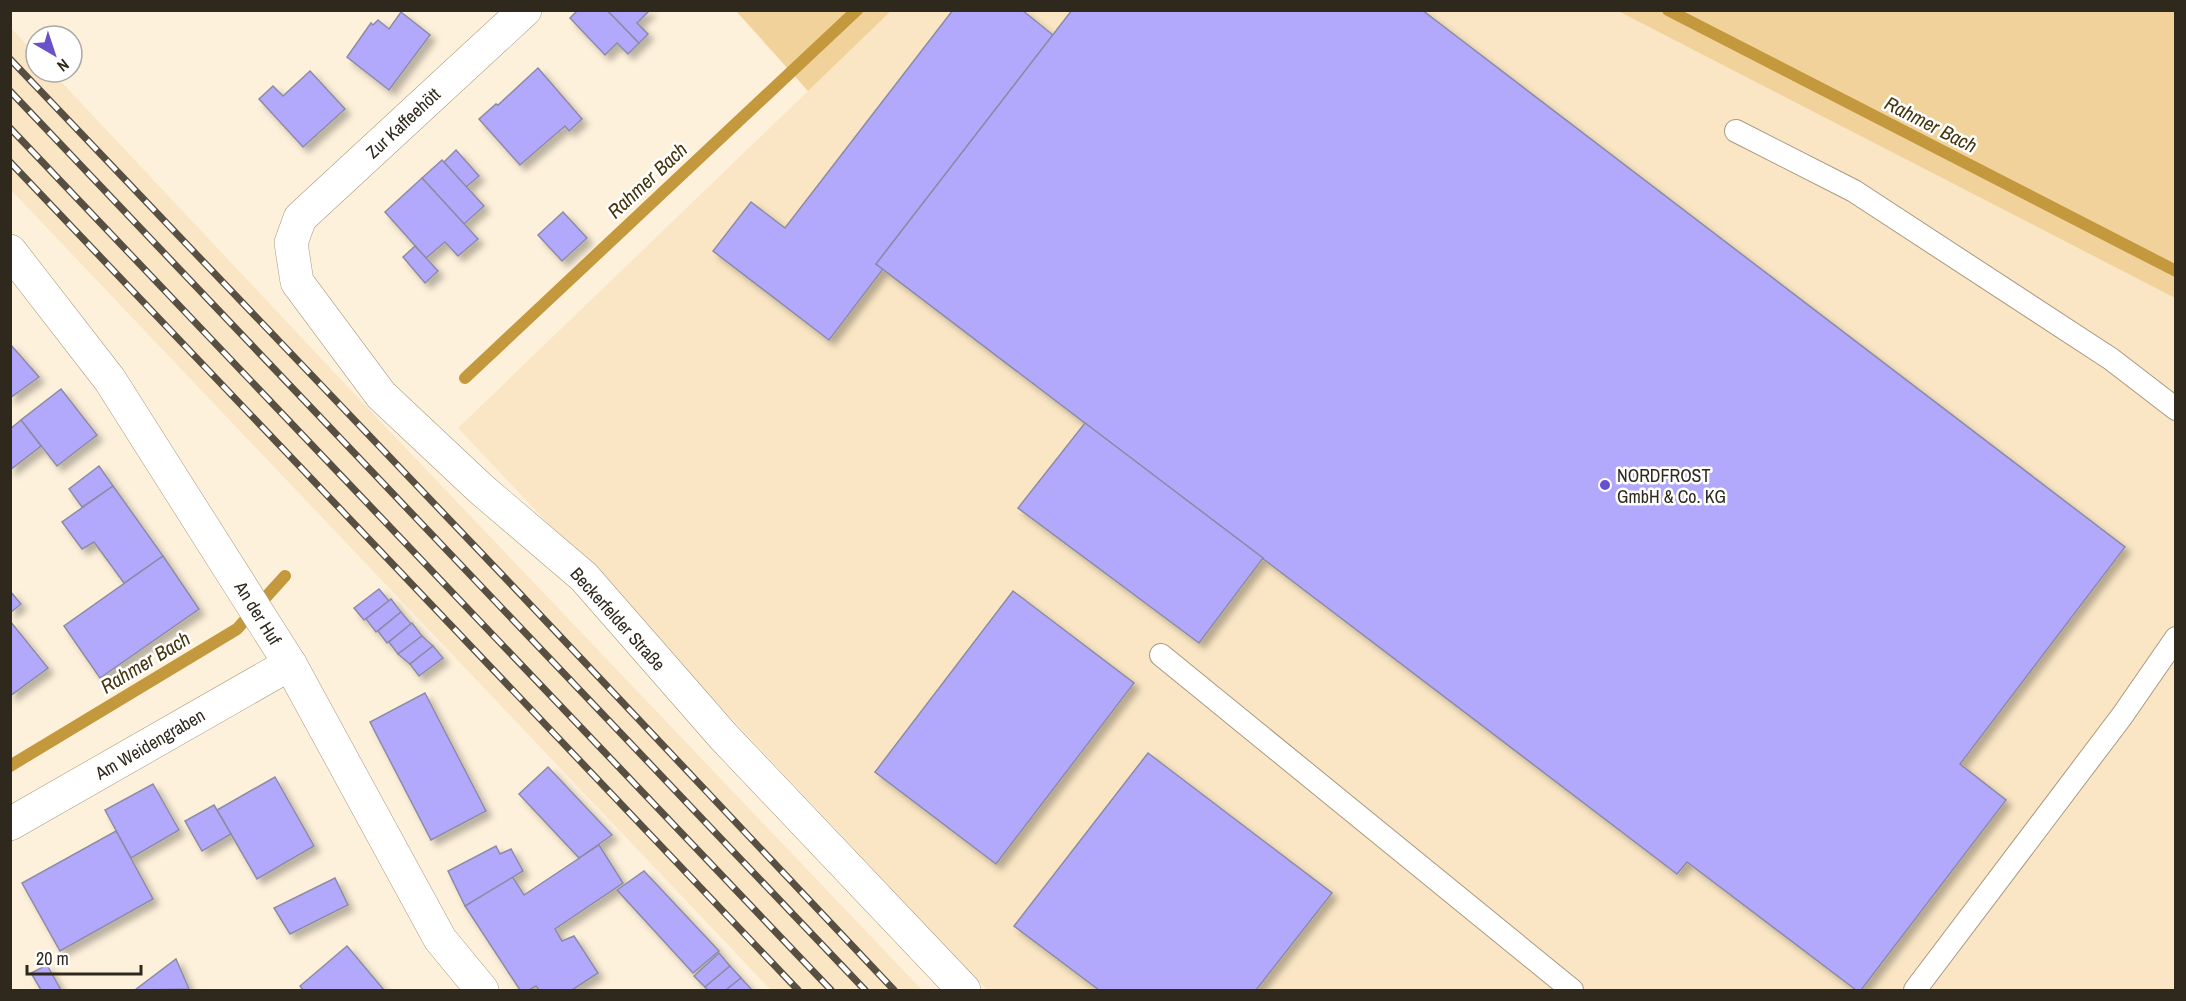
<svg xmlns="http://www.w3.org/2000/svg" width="2186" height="1001" viewBox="0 0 2186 1001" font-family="'Archivo Narrow',sans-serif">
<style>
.built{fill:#fae6c4}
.green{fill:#f1d29b}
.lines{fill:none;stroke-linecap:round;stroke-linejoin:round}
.stream{stroke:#c4983d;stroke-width:12}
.building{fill:#b2a9fd;stroke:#8c8ba6;stroke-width:1.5;filter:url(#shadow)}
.service-casing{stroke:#a8997f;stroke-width:24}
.minor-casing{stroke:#a8997f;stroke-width:34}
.service{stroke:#fff;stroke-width:22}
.minor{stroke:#fff;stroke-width:33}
.rail-casing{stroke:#564f42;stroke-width:7}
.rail{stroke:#fff;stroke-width:4.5;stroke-dasharray:14;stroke-linecap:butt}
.poi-dot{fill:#6951cb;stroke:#fff;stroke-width:2}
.labels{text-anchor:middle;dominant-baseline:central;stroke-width:5;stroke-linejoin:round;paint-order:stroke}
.street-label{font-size:18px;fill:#2e281d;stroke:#fff}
.poi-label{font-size:18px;fill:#2e281d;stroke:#fff;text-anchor:start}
.water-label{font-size:20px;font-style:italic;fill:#46340d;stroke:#fff}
</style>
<defs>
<filter id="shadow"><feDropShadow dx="5.5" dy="5.5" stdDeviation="3" flood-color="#0004"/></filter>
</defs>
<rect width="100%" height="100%" fill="#fef1db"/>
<g class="built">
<polygon points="891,11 1618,11 2175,298 2175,990 987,990 458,428"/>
<polygon points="11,28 36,55 36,72 52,72 380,421 922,990 771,990 11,190"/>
</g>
<g class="green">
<polygon points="736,11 891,11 808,91"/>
<polygon points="1618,11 2175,11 2175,298"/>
</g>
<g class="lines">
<g class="stream">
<polyline points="1668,10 2176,271"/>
<polyline points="465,378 857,10"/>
<polyline points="10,766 237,629 285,576"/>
</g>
</g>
<g class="building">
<polygon points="578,10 607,10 639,43 628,54 617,43 605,55 570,18"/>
<polygon points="607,10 650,10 637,23 648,34 639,43"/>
<polygon points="953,10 1022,10 1053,35 876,264 883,269 829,340 713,251 751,202 785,228"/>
<polygon points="1072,10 1422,10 2125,547 1960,764 2006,800 1861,990 1856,990 1687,862 1677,874 876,264"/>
<polygon points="401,12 430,35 389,90 347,57 371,23 373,25 378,20 389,29"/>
<polygon points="538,68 582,119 569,131 565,126 520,165 479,119 496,104 498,105"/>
<polygon points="310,71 345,109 303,147 259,99 273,86 283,96"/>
<polygon points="456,150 479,176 466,187 444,162"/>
<polygon points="442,160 484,206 464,224 422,178"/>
<polygon points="422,178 478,239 458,256 445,242 426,258 385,212"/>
<polygon points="563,212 587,238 562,261 538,235"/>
<polygon points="415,246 438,271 425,283 403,257"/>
<polygon points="10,344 39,377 10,398"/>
<polygon points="61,389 97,435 57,466 21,420"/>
<polygon points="21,420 41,446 10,470 10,429"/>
<polygon points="1085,423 1263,558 1199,643 1018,508"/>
<polygon points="99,466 113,486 82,507 69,489"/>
<polygon points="113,486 163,556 124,583 94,542 82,549 62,522"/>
<polygon points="163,556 199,609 100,678 64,626"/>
<polygon points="379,589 389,601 364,620 354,608"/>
<polygon points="10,591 21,604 10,613"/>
<polygon points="1013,591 1134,683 996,864 875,772"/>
<polygon points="391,599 401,612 376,632 366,619"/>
<polygon points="401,612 411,624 387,643 378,631"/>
<polygon points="10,621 48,668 10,696"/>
<polygon points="412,623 422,636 398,654 389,642"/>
<polygon points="422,636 433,646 410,664 398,654"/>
<polygon points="433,646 443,658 419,676 410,664"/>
<polygon points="425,693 486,811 431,840 370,722"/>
<polygon points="1148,753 1332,893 1256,990 1099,990 1014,926"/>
<polygon points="548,767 612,835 579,858 519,794"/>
<polygon points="275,777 314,846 257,879 217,810"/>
<polygon points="153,784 179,830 131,858 105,810"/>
<polygon points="214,805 231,834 202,851 185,821"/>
<polygon points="116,831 153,899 60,951 22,883"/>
<polygon points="599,845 623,883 555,929 562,941 574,936 598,973 572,990 539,990 536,986 529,990 520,990 465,906 512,876 524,895"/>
<polygon points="496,846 500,854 511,849 523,871 465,906 448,871"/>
<polygon points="644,871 719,951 693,973 617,890"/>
<polygon points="335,878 348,905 290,934 274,908"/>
<polygon points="347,946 384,990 303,990 300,986"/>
<polygon points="719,953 730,966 705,987 694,976"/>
<polygon points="176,959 189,989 135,990"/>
<polygon points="47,965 61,990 41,990 31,973"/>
<polygon points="730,966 741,978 726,990 708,990 705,987"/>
<polygon points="741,978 752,990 726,990"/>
</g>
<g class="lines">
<defs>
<g id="service">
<polyline points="1736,131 1854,191 2111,359 2176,409"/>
<polyline points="1161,655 1572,990"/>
<polyline points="1915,990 2122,716 2176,638"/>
</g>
<g id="minor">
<polyline points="525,10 300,218 291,243 297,282 381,395 481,489 584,577 723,736 964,990"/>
<polyline points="10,251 110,380 290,664 440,939 482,990"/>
<polyline points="10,824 290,664"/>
</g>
</defs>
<use href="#service" class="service-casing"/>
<use href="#minor" class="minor-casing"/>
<use href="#service" class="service"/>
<use href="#minor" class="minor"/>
<defs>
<g id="rail">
<polyline points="10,59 507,580 894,990"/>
<polyline points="10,91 865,990"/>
<polyline points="10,128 831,990"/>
<polyline points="10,162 798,990"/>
</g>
</defs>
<use href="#rail" class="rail-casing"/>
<use href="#rail" class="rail"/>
</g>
<circle class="poi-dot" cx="1605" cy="485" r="6"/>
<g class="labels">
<g class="street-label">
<text transform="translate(403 123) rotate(-43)">Zur Kaffeehött</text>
<text transform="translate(258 613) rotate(58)">An der Huf</text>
<text transform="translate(618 619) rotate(48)">Beckerfelder Straße</text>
<text transform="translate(150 744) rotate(-30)">Am Weidengraben</text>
</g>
<g class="poi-label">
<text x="1617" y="475">NORDFROST<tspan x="1617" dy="21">GmbH &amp; Co. KG</tspan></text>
</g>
<g class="water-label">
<text transform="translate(1931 124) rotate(27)">Rahmer Bach</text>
<text transform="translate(647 180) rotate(-43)">Rahmer Bach</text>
<text transform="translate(145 662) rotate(-31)">Rahmer Bach</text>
</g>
</g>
<rect width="2186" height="1001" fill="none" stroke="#2e281d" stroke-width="24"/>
<g transform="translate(54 54) rotate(141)"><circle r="28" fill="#ffffff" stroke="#aba9a5" stroke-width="1.5"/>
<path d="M0-4.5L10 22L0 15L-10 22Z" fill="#6951cb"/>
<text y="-9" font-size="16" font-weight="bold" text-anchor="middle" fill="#2e281d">N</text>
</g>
<path d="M27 965v9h114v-9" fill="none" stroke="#2e281d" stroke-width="3"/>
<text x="36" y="965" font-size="18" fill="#2e281d" stroke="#ffffff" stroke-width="4.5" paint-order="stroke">20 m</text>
</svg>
